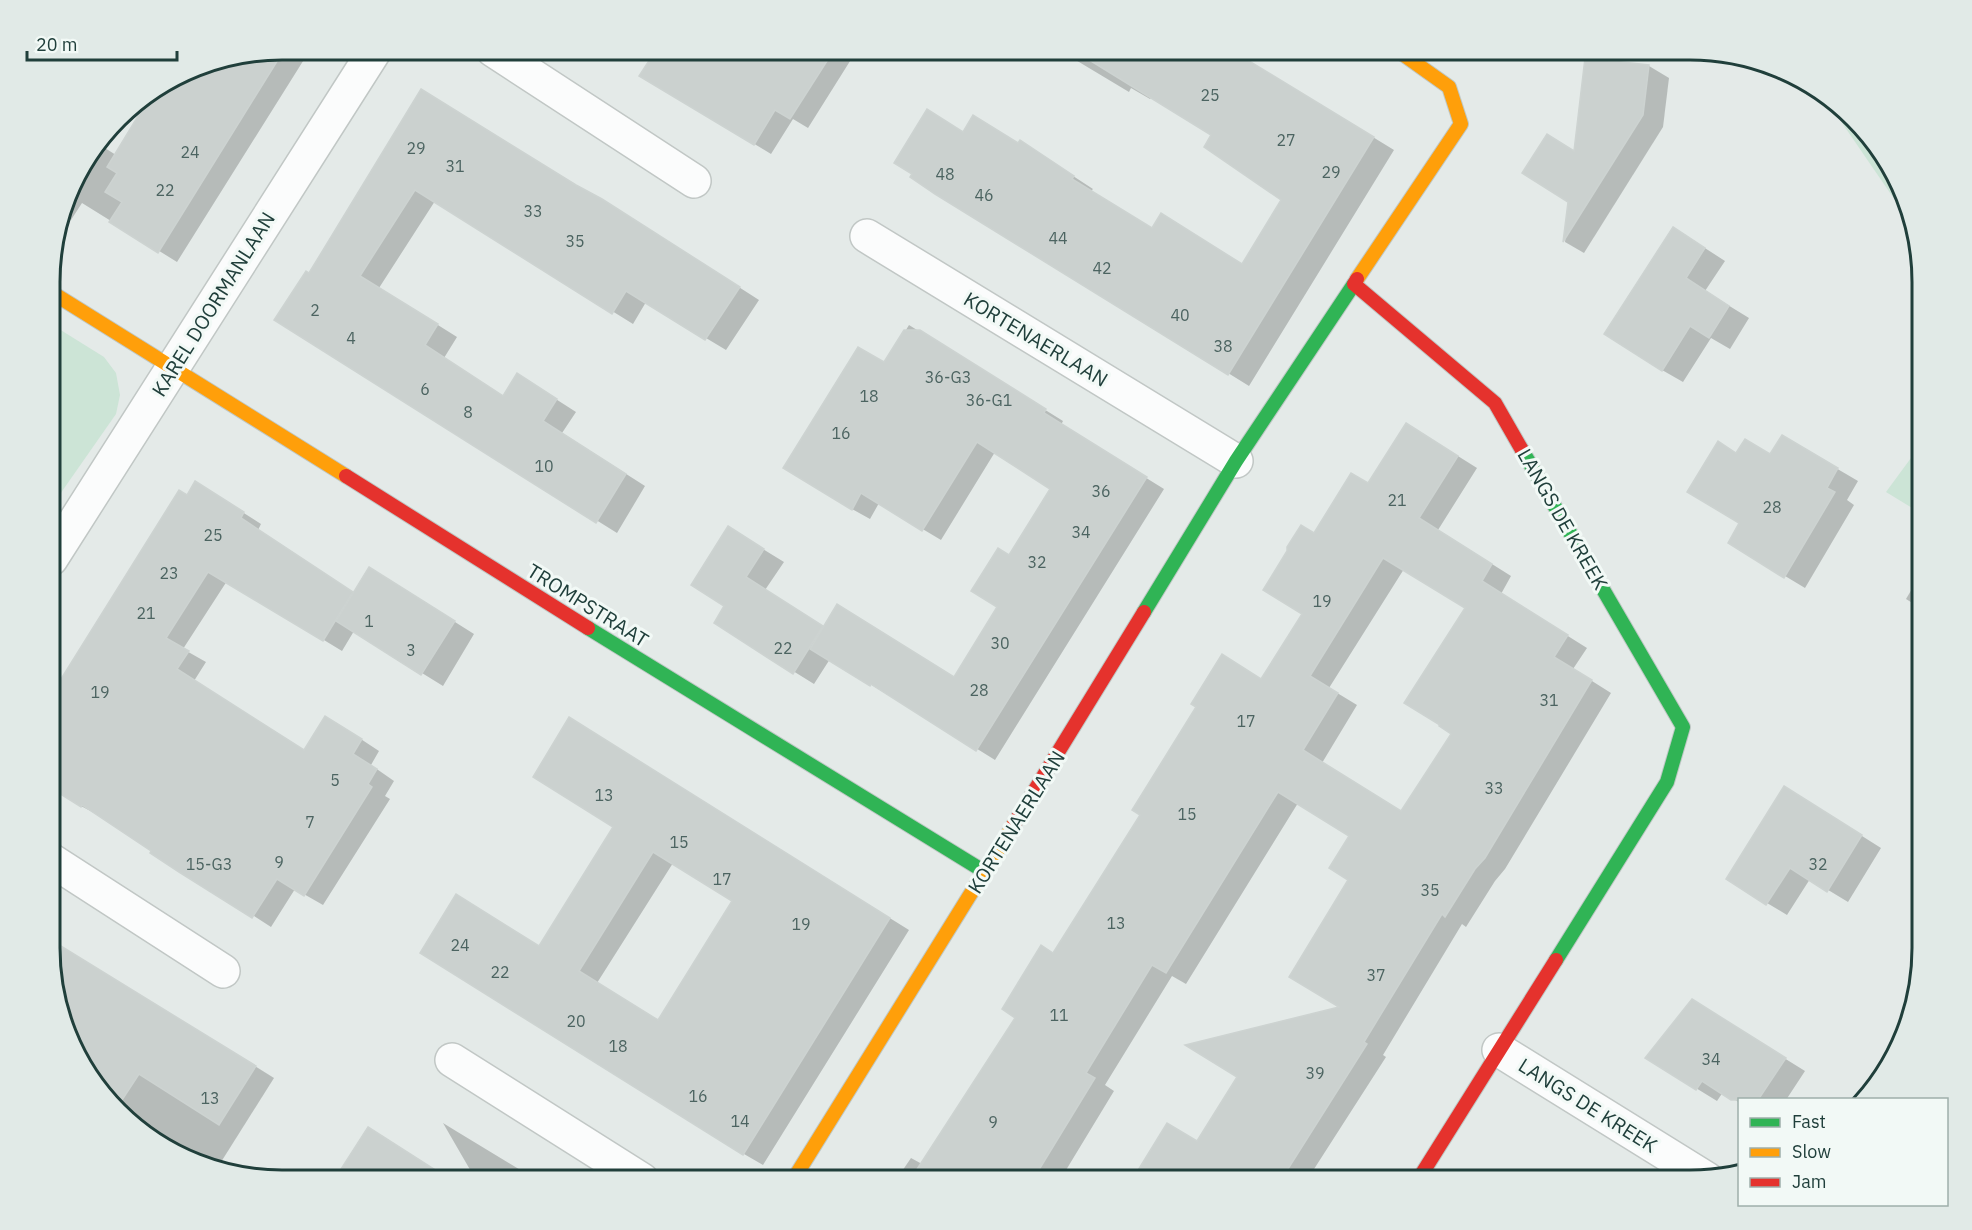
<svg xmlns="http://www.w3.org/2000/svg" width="1972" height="1230" viewBox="0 0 1972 1230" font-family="'IBM Plex Sans',sans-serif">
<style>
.green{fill:#cce4d6}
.shadow{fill:#0003;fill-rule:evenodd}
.building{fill:#cbd1cf;stroke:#cdd3d1;stroke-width:1.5;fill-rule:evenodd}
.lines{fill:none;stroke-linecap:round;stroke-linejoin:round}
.street-casing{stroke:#c1c7c5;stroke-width:36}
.fast-casing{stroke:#bfc8c5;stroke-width:16}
.slow-casing{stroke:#bfc8c5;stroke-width:16}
.jam-casing{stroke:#bfc8c5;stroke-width:16}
.street{stroke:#fbfcfc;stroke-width:33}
.fast{stroke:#30b455;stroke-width:14}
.slow{stroke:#ff9f0a;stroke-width:14}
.jam{stroke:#e5322d;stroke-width:14}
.labels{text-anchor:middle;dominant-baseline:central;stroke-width:6;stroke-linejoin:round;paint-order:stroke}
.number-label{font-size:16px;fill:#4c6461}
.street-label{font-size:20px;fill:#203f3b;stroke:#f2f9f6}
.rim{fill:none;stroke:#203f3b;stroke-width:3}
</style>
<rect width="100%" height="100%" fill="#e4eae8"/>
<g class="green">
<polygon points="1818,88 1892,166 1908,219"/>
<polygon points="51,324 104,357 116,373 120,395 116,414 51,507"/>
<polygon points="1922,443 1922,514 1886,492"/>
</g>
<g class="shadow">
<polygon points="282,50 310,50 177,262 82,203 71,220 63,215 74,179 100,145 116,155 155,91 193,67 206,64 209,66 210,64"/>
<polygon points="658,50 857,50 808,128 793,119 771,154 641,75"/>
<polygon points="1059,50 1231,50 1394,150 1249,386 912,177 964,133 1019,144 1021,142 1093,189 1091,191 1153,229 1243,265 1283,200 1213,135 1152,97 1150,99 1131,88 1129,92"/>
<polygon points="1649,66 1669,78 1663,127 1584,253 1565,242 1576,152"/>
<polygon points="421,91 586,192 622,212 759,300 726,350 646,302 633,324 435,201 379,288 457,337 444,358 504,397 537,387 576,412 562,433 645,486 617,533 276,320 309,275"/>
<polygon points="1694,241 1725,261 1705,291 1749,318 1730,349 1711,338 1683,382 1662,370"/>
<polygon points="909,325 1063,421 1061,425 1164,489 995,760 889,694 888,695 830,659 814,684 716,623 727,606 729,528 784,562 765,590 824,628 954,678 999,607 1010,557 1052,489 995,452 941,540 879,503 870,519 852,509 885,364"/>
<path d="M1426,436l51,32 -39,62 73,46 -10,18 86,54 -14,21 38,24 -106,176 -10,12 -29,46 -4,-3 -79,131 3,2 -79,123h-165l-6,-3 62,-34 145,-135 8,-128v-44l-53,-33 -112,181 -14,-8 -67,109 9,6 -54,89h-164l15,-22 11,6 95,-147 37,-63 208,-274 42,-67 10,-78 55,-50zM1404,569l63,38 -14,127 -51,78 -80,-49 35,-58 -28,-17z"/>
<polygon points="1783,437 1858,481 1847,500 1854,505 1805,588 1730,543 1742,523 1737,454 1770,455"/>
<polygon points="214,494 261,524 258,530 354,594 390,581 474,634 443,686 354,631 342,651 227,581 183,649 206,662 194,681 305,751 344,728 379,751 371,765 394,781 385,796 390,799 323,905 295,889 271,927 100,816 81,806 187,497"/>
<polygon points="1922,572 1922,609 1906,599"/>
<path d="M589,731l320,199 -146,235 -19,-11 -204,-207 76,-121zM673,863l61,38 -75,120 -62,-38z"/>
<polygon points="1805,800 1881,848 1848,902 1810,879 1787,915 1767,903"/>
<polygon points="51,940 274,1078 216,1170 208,1168 153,1142 88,1077 51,978"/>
<polygon points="1712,1013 1805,1071 1786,1100 1740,1100 1740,1103 1723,1092 1717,1101 1647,1058"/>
<polygon points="443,1123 456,1131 537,1180 476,1180"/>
<polygon points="368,1129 385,1139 450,1180 335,1180"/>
</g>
<g class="building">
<polygon points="284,50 158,253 109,222 122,202 105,192 117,173 107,167 152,93 193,67"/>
<polygon points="656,50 834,50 790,119 775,110 754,145 639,76"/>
<polygon points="1073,50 1231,50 1374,137 1228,375 935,194 910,177 912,174 894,163 927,109 963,132 973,115 1018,143 1020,140 1074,176 1072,179 1152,228 1161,213 1242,264 1281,200 1204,147 1211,135"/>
<polygon points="1585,58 1649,65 1643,115 1563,242 1568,202 1522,173 1547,134 1574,151"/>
<polygon points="421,89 576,185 602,199 740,287 705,340 626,291 612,314 415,190 360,276 438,324 425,345 503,396 517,373 557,399 543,421 626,474 596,523 274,320 306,271 309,273"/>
<polygon points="1673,227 1705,248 1686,278 1729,306 1709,338 1690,326 1662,371 1604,334"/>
<polygon points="904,330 920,330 1046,409 1044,413 1147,477 976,751 871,684 870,686 810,649 837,604 954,677 997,607 971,591 998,548 1009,555 1050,489 977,442 922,531 861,493 852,510 783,468 858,347 884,362"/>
<path d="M1406,423l52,33 -39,62 73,46 -10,17 86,54 -14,22 38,23 -107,178 -10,11 -30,48 -3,-3 -78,128 3,2 -86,136h-149l35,-57 30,18 40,-64 -52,-32 154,-38 -50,-30 59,-97 -19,-12 20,-32 -71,-44 -112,181 -14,-8 -66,108 9,5 -58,95 -7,7h-120l105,-162 -13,-9 39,-64 12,8 87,-138 -8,-5 64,-103 -5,-3 31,-50 39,25 41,-65 -39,-24 24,-39v-4l14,-22 13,8 37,-60 17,10zM1383,558l82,50 -61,95 36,22 -1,1 12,8 -50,77 -98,-61 35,-57 -28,-17z"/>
<polygon points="1782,435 1838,468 1827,488 1835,492 1784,578 1728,543 1739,523 1687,492 1718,441 1736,453 1745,439 1770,454"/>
<polygon points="195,481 244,512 241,518 353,592 323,641 208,572 166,638 189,651 177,669 304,750 325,716 362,739 353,754 377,769 368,784 372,787 304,896 277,879 252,918 179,872 150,853 151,851 82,805 81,807 51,788 51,695 179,490 187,495"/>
<polygon points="728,526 764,549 746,577 823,626 793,674 714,623 724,606 691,585"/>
<polygon points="369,567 455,621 421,675 336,621"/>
<path d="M569,717l321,201 -147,237 -323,-202 36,-59 83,52 74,-119 -80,-50zM653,852l79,49 -74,119 -79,-49z"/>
<polygon points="1784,786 1862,835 1827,892 1790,868 1766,905 1726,879"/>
<polygon points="51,940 256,1066 219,1125 139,1074 118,1106 88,1077 51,978"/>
<polygon points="1692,999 1786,1058 1758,1100 1731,1100 1702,1081 1696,1090 1645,1058"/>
<polygon points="368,1127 451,1180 334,1180"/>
</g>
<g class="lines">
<defs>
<g id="street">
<polyline points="493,50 694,181"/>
<polyline points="867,236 1236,461"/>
<polyline points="51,559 375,50"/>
<polyline points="51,860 223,971"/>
<polyline points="1499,1050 1707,1179"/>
<polyline points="452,1060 642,1180"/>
</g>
<g id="fast">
<polyline points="1522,450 1683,727 1667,782 1556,960"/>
<polyline points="1144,612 1236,461 1354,284"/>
<polyline points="588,628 985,872"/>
</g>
<g id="slow">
<polyline points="1357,279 1461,124 1449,87 1397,50"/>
<polyline points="51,292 346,476"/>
<polyline points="793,1180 1014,824"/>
</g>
<g id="jam">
<polyline points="1357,279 1354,284 1495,403 1522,450"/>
<polyline points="346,476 588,628"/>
<polyline points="1014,824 1144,612"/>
<polyline points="1418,1180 1556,960"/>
</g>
</defs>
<use href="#street" class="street-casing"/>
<use href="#fast" class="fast-casing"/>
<use href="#slow" class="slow-casing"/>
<use href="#jam" class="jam-casing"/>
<use href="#street" class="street"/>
<use href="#fast" class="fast"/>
<use href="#slow" class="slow"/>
<use href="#jam" class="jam"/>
</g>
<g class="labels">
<g class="number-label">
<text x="1210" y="95">25</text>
<text x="1286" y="140">27</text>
<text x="416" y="148">29</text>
<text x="190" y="152">24</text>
<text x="455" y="166">31</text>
<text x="1331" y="172">29</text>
<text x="945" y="174">48</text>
<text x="165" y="190">22</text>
<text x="984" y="195">46</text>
<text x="533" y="211">33</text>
<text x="1058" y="238">44</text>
<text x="575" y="241">35</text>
<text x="1102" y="268">42</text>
<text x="315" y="310">2</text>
<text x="1180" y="315">40</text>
<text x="351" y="338">4</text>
<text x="1223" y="346">38</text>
<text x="948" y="377">36-G3</text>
<text x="425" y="389">6</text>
<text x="869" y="396">18</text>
<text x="989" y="400">36-G1</text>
<text x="468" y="412">8</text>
<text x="841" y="433">16</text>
<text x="544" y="466">10</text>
<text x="1101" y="491">36</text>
<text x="1397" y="500">21</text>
<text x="1772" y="507">28</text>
<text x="1081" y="532">34</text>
<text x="213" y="535">25</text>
<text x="1037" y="562">32</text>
<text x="169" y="573">23</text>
<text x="1322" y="601">19</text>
<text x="146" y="613">21</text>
<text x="369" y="621">1</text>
<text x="1000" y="643">30</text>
<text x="783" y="648">22</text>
<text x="411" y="650">3</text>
<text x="979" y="690">28</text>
<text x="100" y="692">19</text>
<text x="1549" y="700">31</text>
<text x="1246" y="721">17</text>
<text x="335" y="780">5</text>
<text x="1494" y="788">33</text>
<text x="604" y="795">13</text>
<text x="1187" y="814">15</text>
<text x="310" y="822">7</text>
<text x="679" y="842">15</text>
<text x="279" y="862">9</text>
<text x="209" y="864">15-G3</text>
<text x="1818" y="864">32</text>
<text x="722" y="879">17</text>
<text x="1430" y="890">35</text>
<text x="1116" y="923">13</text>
<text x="801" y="924">19</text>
<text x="460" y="945">24</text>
<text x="500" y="972">22</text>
<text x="1376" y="975">37</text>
<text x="1059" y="1015">11</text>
<text x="576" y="1021">20</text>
<text x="618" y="1046">18</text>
<text x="1711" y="1059">34</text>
<text x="1315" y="1073">39</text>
<text x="698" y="1096">16</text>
<text x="210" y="1098">13</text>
<text x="740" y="1121">14</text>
<text x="993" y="1122">9</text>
</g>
<g class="street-label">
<text transform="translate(213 304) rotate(-58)">KAREL DOORMANLAAN</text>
<text transform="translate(1036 339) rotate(31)">KORTENAERLAAN</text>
<text transform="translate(1563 519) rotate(60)">LANGS DE KREEK</text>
<text transform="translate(588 605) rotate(32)">TROMPSTRAAT</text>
<text transform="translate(1016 822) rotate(-58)">KORTENAERLAAN</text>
<text transform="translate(1588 1105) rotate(32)">LANGS DE KREEK</text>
</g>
</g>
<path d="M0 0H1972V1230H0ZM282 60H1690A222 222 0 0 1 1912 282V948A222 222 0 0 1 1690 1170H282A222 222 0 0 1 60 948V282A222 222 0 0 1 282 60Z" fill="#e1eae7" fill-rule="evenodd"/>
<path class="rim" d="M282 60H1690A222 222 0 0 1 1912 282V948A222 222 0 0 1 1690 1170H282A222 222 0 0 1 60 948V282A222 222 0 0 1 282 60Z"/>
<rect x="1738" y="1098" width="210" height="108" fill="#f2f9f6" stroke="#9eafab" stroke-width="1.5"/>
<rect x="1750" y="1118" width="30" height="9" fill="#30b455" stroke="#9eafab" stroke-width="1.5"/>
<text x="1792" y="1128" font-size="18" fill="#203f3b">Fast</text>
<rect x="1750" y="1148" width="30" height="9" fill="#ff9f0a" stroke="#9eafab" stroke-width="1.5"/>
<text x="1792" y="1158" font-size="18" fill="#203f3b">Slow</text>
<rect x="1750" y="1178" width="30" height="9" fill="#e5322d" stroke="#9eafab" stroke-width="1.5"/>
<text x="1792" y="1188" font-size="18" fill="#203f3b">Jam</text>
<path d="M27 51v9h150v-9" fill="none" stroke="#203f3b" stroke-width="3"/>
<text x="36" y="51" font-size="18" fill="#203f3b" stroke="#f2f9f6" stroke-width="4.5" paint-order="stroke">20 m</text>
</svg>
